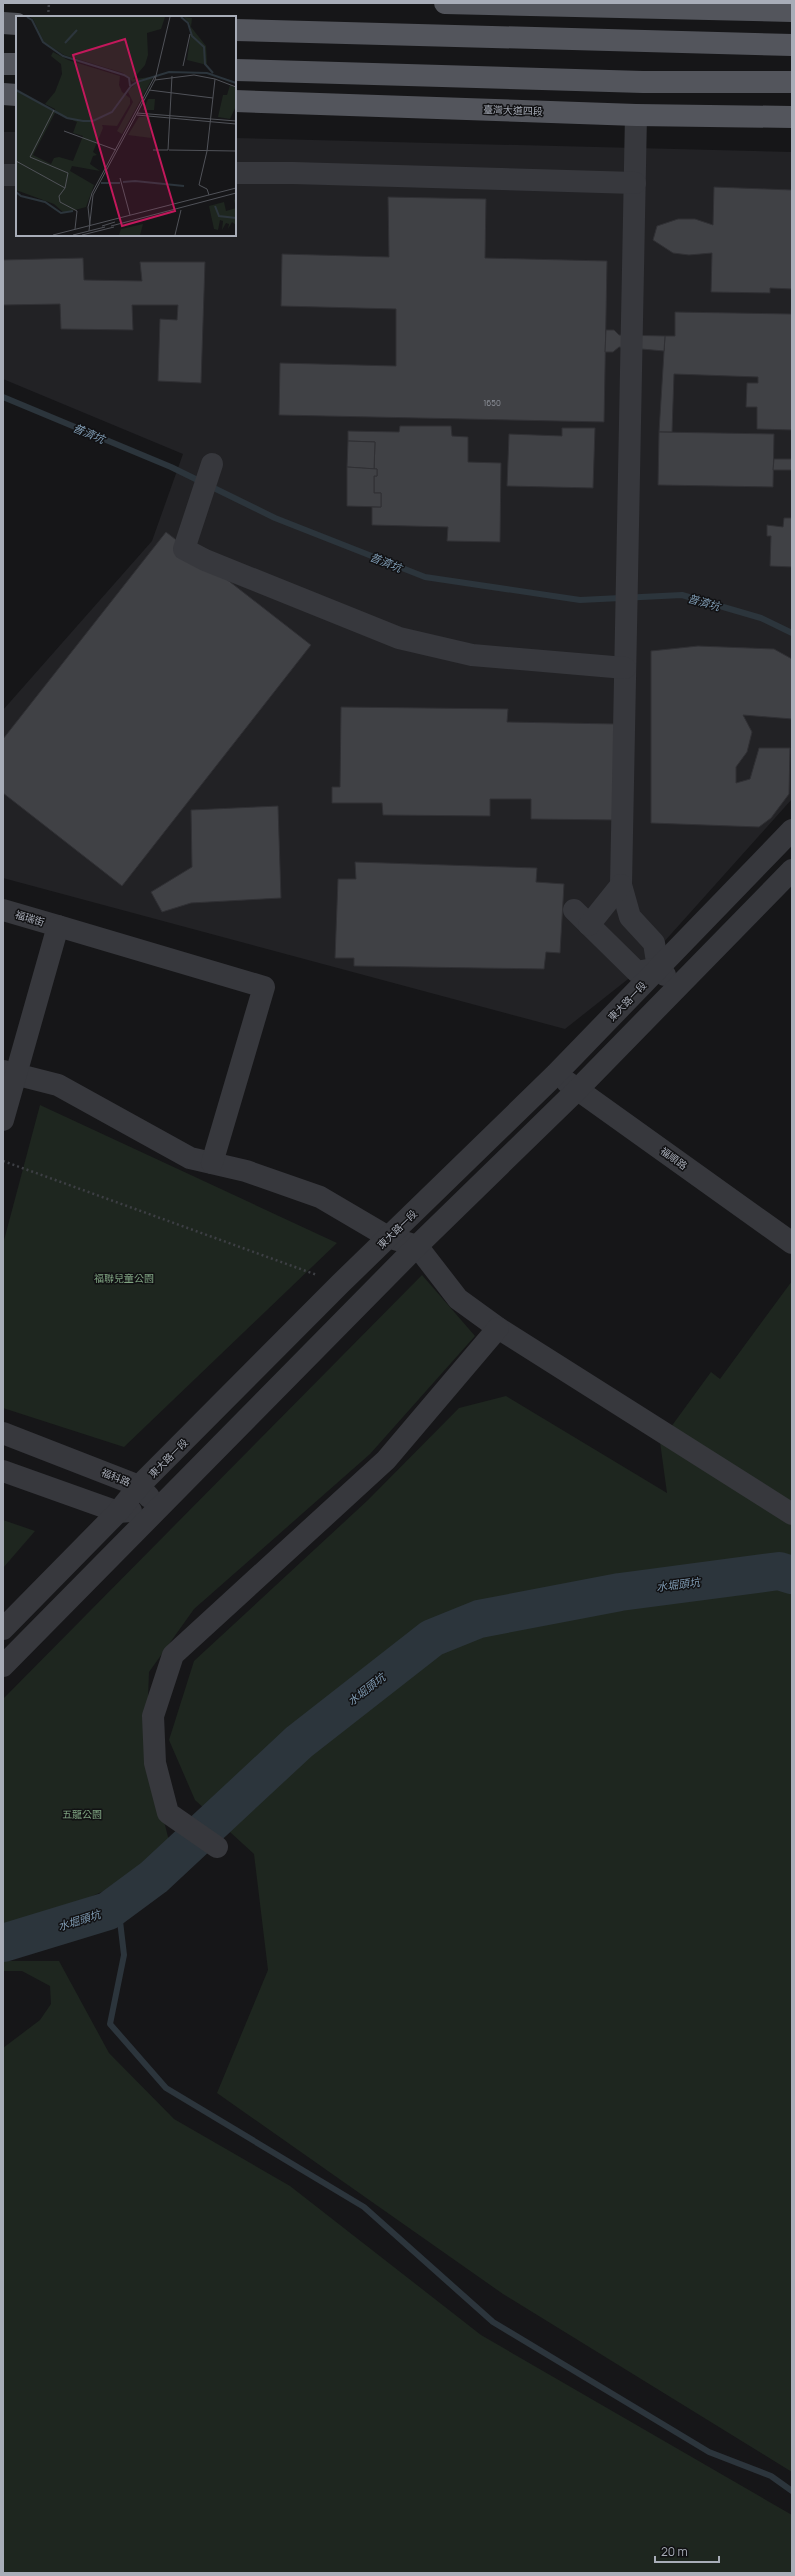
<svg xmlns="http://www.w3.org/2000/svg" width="795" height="2576" viewBox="0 0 795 2576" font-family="Manrope,'Noto Sans TC',sans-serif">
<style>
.built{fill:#222225}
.green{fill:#1e261f}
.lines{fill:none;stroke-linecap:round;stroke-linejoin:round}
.stream{stroke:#2c353c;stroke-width:6}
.river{stroke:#2c353c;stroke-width:38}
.building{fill:#404145;stroke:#303034}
.path{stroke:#3d3f44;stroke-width:2.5;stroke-dasharray:2 3;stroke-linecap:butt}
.minor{stroke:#37383d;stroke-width:22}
.major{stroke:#53555c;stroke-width:22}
.labels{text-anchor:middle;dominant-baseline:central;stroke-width:3;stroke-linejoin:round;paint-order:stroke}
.number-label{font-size:8px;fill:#8e929b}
.street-label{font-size:10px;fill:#a8adb8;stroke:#111113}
.park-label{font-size:10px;fill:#7fa381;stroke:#111113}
.water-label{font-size:11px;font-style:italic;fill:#7f9bb3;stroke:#111113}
.inset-river{fill:none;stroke:#2c353c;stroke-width:2}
.inset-road{fill:none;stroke:#505258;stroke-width:1}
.view{fill:#c2185b;fill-opacity:0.15;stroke:#c2185b;stroke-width:2}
.inset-edge{fill:none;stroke:#a8adb8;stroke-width:2}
</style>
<rect width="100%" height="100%" fill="#161618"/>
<polygon class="built" points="3,132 17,132 17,235 235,235 235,138 792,152 792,799 637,972 565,1029 3,878 3,710 152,541 183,454 3,379"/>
<g class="green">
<polygon points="40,1105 337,1243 124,1447 3,1408 3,1244"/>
<polygon points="422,1275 475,1336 370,1454 194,1609 149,1672 146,1749 169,1841 136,1877 83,1900 27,1918 10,1931 3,1931 3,1699"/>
<polygon points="792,1281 792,2472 503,2294 217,2093 268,1970 254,1854 195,1800 169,1740 194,1661 368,1500 459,1408 506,1396 667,1493 660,1442 711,1372 720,1379"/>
<polygon points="3,1520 35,1531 3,1568"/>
<polygon points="3,1961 59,1961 109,2053 174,2119 290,2186 481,2335 792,2515 792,2573 3,2573 3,2048 40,2020 51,2004 50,1986 22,1971 3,1971"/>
</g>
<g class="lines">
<g class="stream">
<polyline points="3,397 171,467 275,518 425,577 580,600 682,595 761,618 792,633"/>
<polyline points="118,1904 124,1955 110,2024 166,2088 364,2207 493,2322 709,2452 771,2476 792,2491"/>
</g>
<polyline class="river" points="3,1943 108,1911 154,1877 299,1742 432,1638 479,1619 620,1592 779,1571 792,1575"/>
</g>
<g class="building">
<polygon points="714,187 792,190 792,289 770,288 770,293 711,292 712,253 689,255 673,253 653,240 657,226 678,219 695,219 713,225"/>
<polygon points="388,197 486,199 485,258 607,261 604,422 279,415 280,363 396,366 396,309 281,306 282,254 389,257"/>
<polygon points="83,258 84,280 142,281 140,262 205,262 201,383 158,381 160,319 177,320 178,305 132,305 133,330 61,329 60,304 3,305 3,260"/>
<polygon points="792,296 792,430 757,429 757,407 746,407 747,383 758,383 758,377 674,374 672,432 659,432 665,336 675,336 675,312 791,314"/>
<polygon points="606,330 614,330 619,335 665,336 664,351 619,347 613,352 605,352"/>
<polygon points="400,426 451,426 452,436 468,437 468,462 501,463 500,542 447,541 448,527 372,525 372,507 381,507 381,493 374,493 374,476 377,476 377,469 374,469 375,442 348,441 348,431 399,432"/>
<polygon points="562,428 595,428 593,488 507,486 509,434 562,436"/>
<polygon points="659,432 774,434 773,487 658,485"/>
<polygon points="348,441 375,442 374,469 347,467"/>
<polygon points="774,459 792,459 792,470 773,470"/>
<polygon points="347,467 377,469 377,476 374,476 374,493 381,493 381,507 347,506"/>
<polygon points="784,518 792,518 792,567 770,566 771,536 767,536 767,525 783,527"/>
<polygon points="166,532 311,645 122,886 3,793 3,739"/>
<polygon points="698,646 774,649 792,659 792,719 743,715 752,732 747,752 736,767 736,783 750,779 759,748 790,748 789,794 771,818 759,827 651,823 651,651"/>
<polygon points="341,707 508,709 507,722 617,724 616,820 531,819 531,799 490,799 490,816 383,815 382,803 332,803 332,787 340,787"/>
<polygon points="278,806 281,898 191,903 162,912 151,892 192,867 191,810"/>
<polygon points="355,862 537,868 536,882 564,884 560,953 546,952 544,969 354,966 354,958 335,958 338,879 356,879"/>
</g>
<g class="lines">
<g class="path">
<polyline points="48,17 49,3"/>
<polyline points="3,1161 317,1275"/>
</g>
<g class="minor">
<polyline points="636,115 621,885 630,917 654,943 658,968 665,975"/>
<polyline points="235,173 293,173 635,183"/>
<polyline points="3,175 17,175"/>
<polyline points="212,464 184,549 205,560 399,638 472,655 625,668"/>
<polyline points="3,910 58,926"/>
<polyline points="574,910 637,972 658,968"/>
<polyline points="589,925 621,885"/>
<polyline points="3,1071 58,1085 190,1158 246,1171 320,1197 388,1237 417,1246 458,1299 498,1328 792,1514"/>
<polyline points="567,1082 792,1243"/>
<polyline points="3,1120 58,926 264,987 212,1163"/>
<polyline points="3,1433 139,1486 149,1497"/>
<polyline points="3,1471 118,1512 131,1511"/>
<polyline points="3,1629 118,1512 139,1486 340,1284 556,1074 792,830"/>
<polyline points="3,1666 417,1246 578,1089 792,870"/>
<polyline points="217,1847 168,1813 155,1763 153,1716 173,1655 386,1460 498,1328"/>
</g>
<g class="major">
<polyline points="445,3 792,11"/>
<polyline points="3,23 17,24"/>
<polyline points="235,30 792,45"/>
<polyline points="3,64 17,64"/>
<polyline points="235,70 643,82 792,82"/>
<polyline points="3,94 17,95"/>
<polyline points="235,101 636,115 792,117"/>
</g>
</g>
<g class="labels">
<g class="number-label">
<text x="492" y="402">1650</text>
</g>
<g class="street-label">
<text transform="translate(513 110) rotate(2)">臺灣大道四段</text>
<text transform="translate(30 918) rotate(17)">福瑞街</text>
<text transform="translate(627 1001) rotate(-46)">東大路一段</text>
<text transform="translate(674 1158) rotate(36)">福順路</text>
<text transform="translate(397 1229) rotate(-44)">東大路一段</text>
<text transform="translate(168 1458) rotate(-45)">東大路一段</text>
<text transform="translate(116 1477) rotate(22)">福科路</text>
</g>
<g class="park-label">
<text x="124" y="1278">福聯兒童公園</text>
<text x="82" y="1814">五龍公園</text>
</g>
<g class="water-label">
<text transform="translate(89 433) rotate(23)">普濟坑</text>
<text transform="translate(386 562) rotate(22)">普濟坑</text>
<text transform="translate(704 602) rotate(16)">普濟坑</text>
<text transform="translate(678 1584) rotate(-7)">水堀頭坑</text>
<text transform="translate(366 1689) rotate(-38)">水堀頭坑</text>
<text transform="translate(79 1920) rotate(-17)">水堀頭坑</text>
</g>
</g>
<g transform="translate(16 16)">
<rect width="220" height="220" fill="#161618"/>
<path d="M14,1h135l-4,12 -14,4 1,22 -3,10 -12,14 18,-2 -18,5 -10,-9 -59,-18 -20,-13 -11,-23zM168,1l8,1 -1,9 15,19 1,19 -20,-5 4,-29 -1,-7zM37,36l15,8 52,16 -1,9 3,7 8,6v6l-13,22 -15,-1 1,3 -10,24 4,3 -4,1 -3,8 10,7 -28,-5 -2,5 24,14 -8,22 -22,6 -10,-9 -38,-14v-99l39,21v-3l-10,-5 10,-12 7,-18 -1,-10 -10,-8zM39,97l22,9 -4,11 10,3 -10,25 -14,-4 -5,1 -3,6 -18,-9zM137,61l-31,57 -5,-3 16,-29 -5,-10 2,-3 7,-6zM214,69l6,3v18l-6,13 -12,-2 5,-22h4zM132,83h7l-1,11h-11zM123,101h11l1,21 -23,-3zM220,183v26l-4,-3 -4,7 1,-5 -3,-1 -4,7 1,-9 -3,-1 -2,10 -4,-1 -5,-23 15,-4 2,9 10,-3 -2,-8zM127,208l-3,11h-21l2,-6z" fill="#1e261f" fill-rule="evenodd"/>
<path class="inset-river" d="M11,1l5,3 11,22 20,14 61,19 5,3 1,8M165,1l7,6 4,13 12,11 1,17 8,9M49,27l12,-13M0,74l51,28 16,3h10l19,-9 19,-26 6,-4 32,-10 38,1 29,10M107,166l12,-1 49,5M85,167h19M0,176l5,4 24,6 16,11 12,-2M199,190l4,10 17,2"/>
<path class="inset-road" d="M167,50l7,-32M139,64l39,-5 21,4 21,8M133,74l64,8M38,94l-24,47 38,16 -3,15 -6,8 1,6 17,9M121,97l99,8M121,99l99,9M48,115l52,19M137,134h15l4,-74M153,134l67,1M0,145l49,27M104,162l10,37M193,179l-2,-6 -8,-4 8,-34 8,-72M74,210l-2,-19 4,-14 63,-117M86,210l13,-4M95,210l125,-33M59,213l2,-18M73,215l4,-36 62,-115 15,-63M37,219l183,-47M57,219l32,-8M66,219l32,-8M159,219l6,-25"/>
<path class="view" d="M109,23l50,172 -53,15 -49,-171z"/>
<rect width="220" height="220" class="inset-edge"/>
</g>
<rect width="795" height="2576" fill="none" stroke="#a8adb8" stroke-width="8"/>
<path d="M655 2556v6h64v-6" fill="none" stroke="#a8adb8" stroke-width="2"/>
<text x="661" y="2556" font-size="12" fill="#a8adb8" stroke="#111113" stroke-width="3" paint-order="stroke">20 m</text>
</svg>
